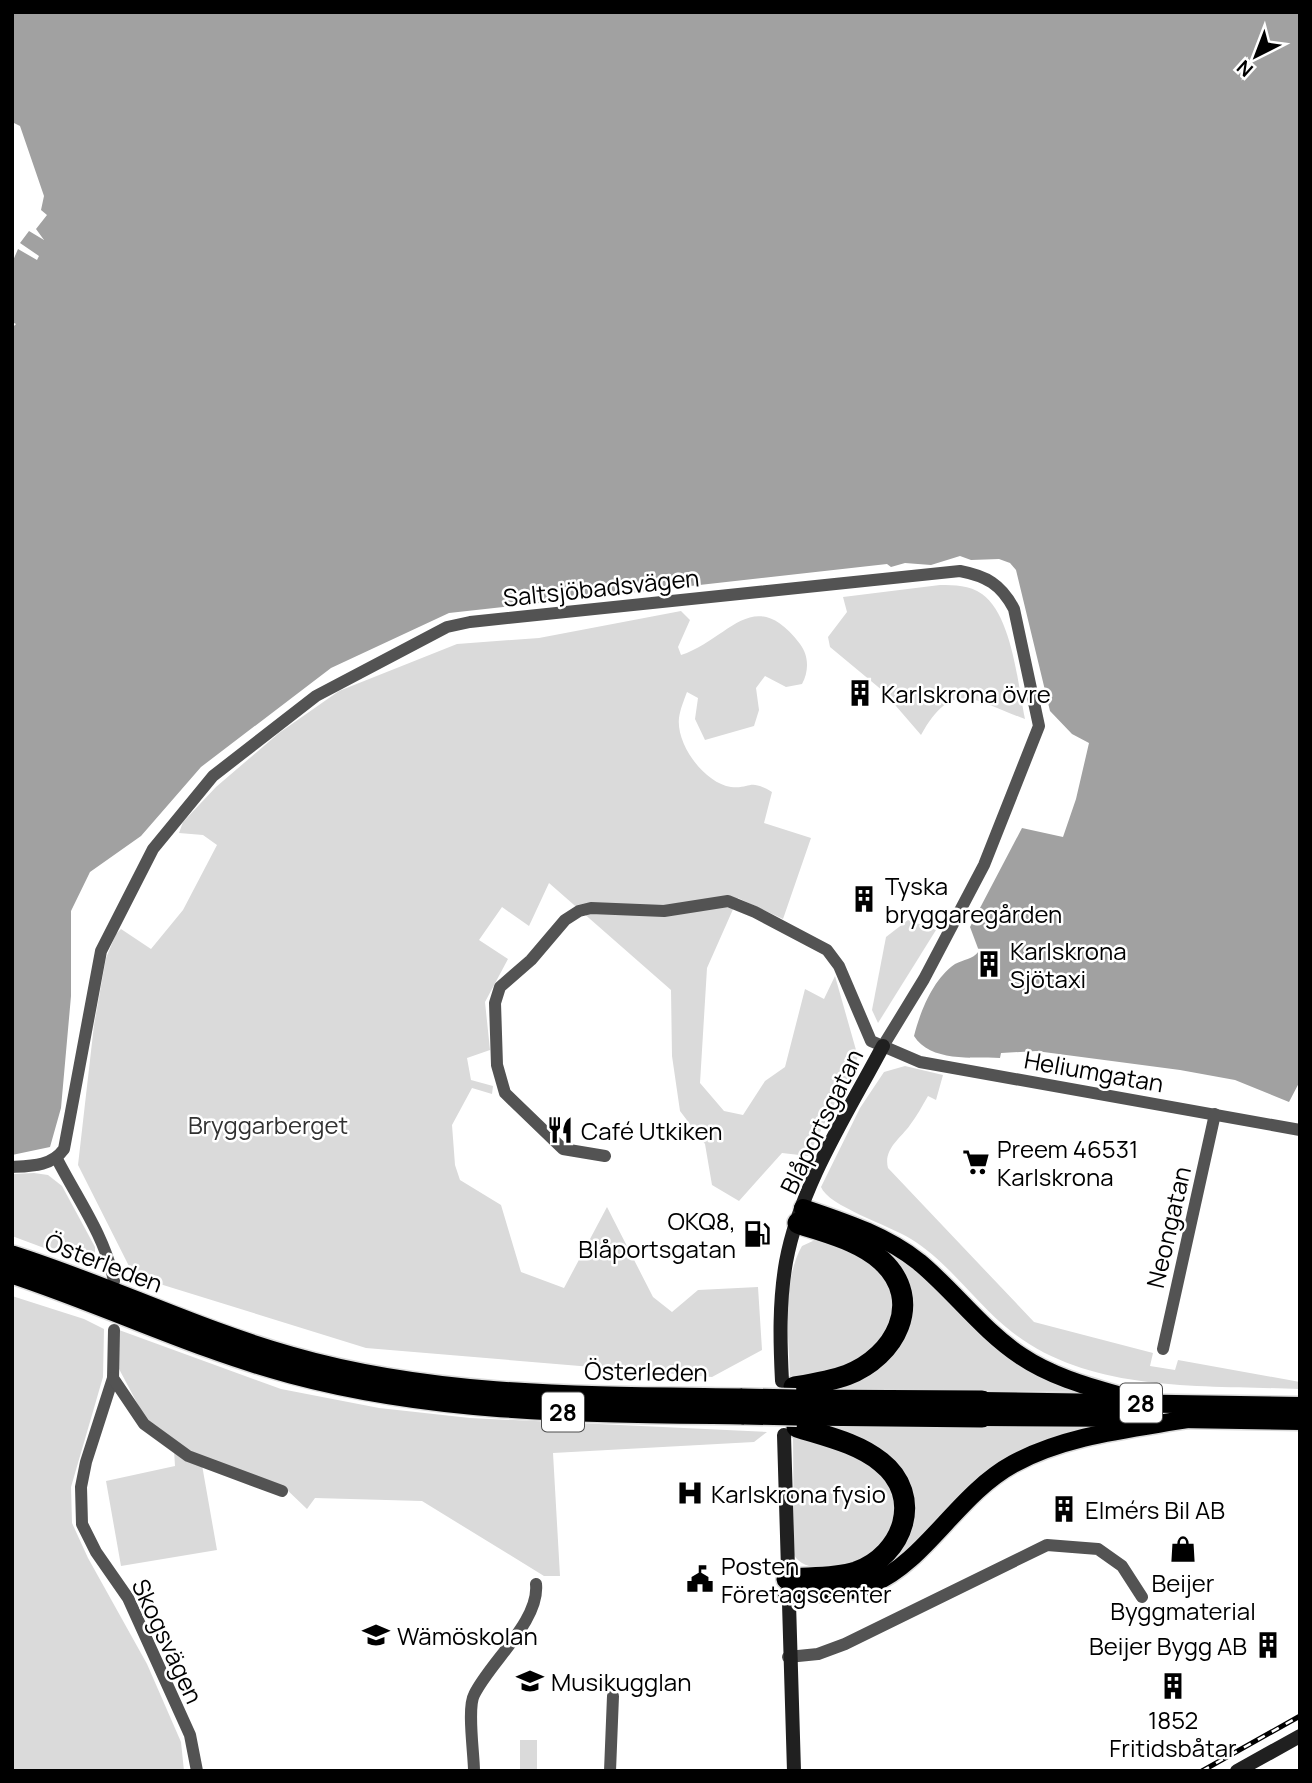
<svg xmlns="http://www.w3.org/2000/svg" width="1312" height="1783" viewBox="0 0 1312 1783" font-family="Manrope,sans-serif">
<style>
.green{fill:#dadada}
.water{fill:#a1a1a1}
.lines{fill:none;stroke-linecap:round;stroke-linejoin:round}
.primary-casing{stroke:#dbdbdb;stroke-width:21}
.highway-casing{stroke:#dbdbdb;stroke-width:24}
.street{stroke:#535353;stroke-width:12}
.secondary{stroke:#202020;stroke-width:14}
.primary{stroke:#000;stroke-width:18}
.highway{stroke:#000;stroke-width:21}
.rail-casing{stroke:#000;stroke-width:5}
.rail{stroke:#fff;stroke-width:2.5;stroke-dasharray:8;stroke-linecap:butt}
.highway-bridge-casing{stroke:#dbdbdb;stroke-width:24;stroke-linecap:butt}
.highway-bridge{stroke:#000;stroke-width:21}
.labels{text-anchor:middle;dominant-baseline:central;stroke-width:5;stroke-linejoin:round;paint-order:stroke}
.shield{fill:#fff;stroke:#4c4c4c;stroke-width:2}
.shield-label{font-size:23px;font-weight:bold;fill:#000}
.street-label{font-size:24px;fill:#000;stroke:#fff}
.poi-label{font-size:24px;fill:#000;stroke:#fff;text-anchor:start}
.park-label{font-size:24px;fill:#313131;stroke:#fff}
</style>
<rect width="100%" height="100%" fill="#fff"/>
<g class="green">
<path d="M940,585c15,0 29,0 42,9 30,21 36,91 43,125 -50,-18 -72,-42 -104,16l-38,-44 -53,-44 -2,-10 19,-25 -4,-15z"/>
<path d="M681,611l9,9 -12,27 3,8c49,-16 72,-72 119,-11 9,12 9,27 2,40l-16,3 -21,-11 -9,12 3,22 -5,16 -49,14 -10,-21 3,-21 -11,-6c-3,8 -7,18 -8,26 -3,26 25,65 52,69 21,2 17,-9 41,5l-8,31 47,15 -28,81 -45,-21 -31,70 -7,115 24,28 19,4 22,-34 20,-14 20,-78 19,10 11,-23 23,81 -50,99 -26,-3 -43,48 -27,-16 -7,-41 -25,-33 -8,-55 -1,-66 -122,-107 -20,43 -27,-19 -23,33 29,19 -23,43 5,48 -23,8 4,22 22,6 -1,8 -20,-6 -20,37 3,40 5,15 41,25 20,67 43,16 43,-81 46,90 19,15 26,-22 60,-3 4,63 -50,27 -346,-29 -232,-72 -56,-111 16,-140 12,-67 10,-24 5,-5 30,20 32,-39 34,-65 -14,-10 -24,-2 4,-11 33,-35 63,-54 60,-42 118,-47 82,-6z"/>
<polygon points="908,920 936,930 878,1023 872,1010 886,937"/>
<path d="M905,1066l38,9 -7,25 -8,-4c-6,10 -11,20 -18,29 -9,13 -27,24 -22,43l146,154 119,31 -3,13 25,4 3,-10 122,22v7c-95,-4 -209,5 -288,-57 -36,-28 -62,-69 -101,-93 -22,-14 -83,-33 -90,-52l39,-79 24,-36z"/>
<polygon points="34,1173 48,1175 62,1186 95,1247 95,1267 12,1236 12,1174"/>
<path d="M855,1232l65,39 163,121 -249,-3c15,-6 31,-10 44,-20 30,-22 47,-68 24,-101 -11,-15 -32,-25 -47,-36z"/>
<path d="M815,1240c20,5 44,12 60,26 28,23 22,70 -8,89 -24,16 -50,19 -77,23 -1,-40 -9,-95 12,-132z"/>
<polygon points="12,1296 84,1319 104,1329 103,1377 71,1487 72,1523 88,1558 147,1664 181,1742 184,1771 12,1771"/>
<polygon points="119,1330 281,1389 379,1408 470,1418 767,1432 754,1442 553,1453 560,1576 544,1576 422,1501 315,1498 307,1509 283,1486 191,1452 145,1418 118,1367"/>
<path d="M821,1425l275,2 -41,13 -119,82 -52,51 -53,9c16,-9 71,-38 79,-49 10,-14 4,-34 0,-48z"/>
<path d="M793,1437c34,7 92,18 102,58 2,10 -1,24 -1,34 -6,6 -12,14 -19,20 -17,15 -67,30 -81,6z"/>
<polygon points="174,1450 202,1465 217,1550 121,1566 106,1481 175,1466"/>
<rect x="520" y="1740" width="17" height="31"/>
</g>
<path class="water" d="M12,12h1288v1069l-11,21 -54,-22 -55,-10 -144,-19 -35,2 -1,5c-28,-1 -70,4 -86,-22 6,-24 19,-57 41,-72 9,-5 17,-4 24,-13l-9,-24 52,-99 41,9 13,-38 13,-56 -17,-9 -22,-23 -34,-141 -6,-7 -11,-4 -28,1 -11,-4 -29,9 -26,-2 -14,4 -4,-3 -438,49 -118,55 -130,99 -60,69 -51,36 -19,39v85l-10,112 -11,39 -38,8v-827l4,-4 -4,-2v-59l6,-14 19,11 2,-4 -19,-13 9,-12 15,9 -8,-11 11,-14 -6,-5 3,-14 -24,-70 -8,-4z"/>
<g class="lines">
<defs>
<g id="primary">
<path d="M803,1208c41,14 82,27 116,54 36,30 63,68 102,94 37,25 82,34 124,47"/>
<polyline points="982,1401 1300,1406"/>
<polyline points="982,1417 1143,1418"/>
<polyline points="1178,1419 1300,1421"/>
<path d="M787,1595c28,-2 59,0 85,-11 53,-22 86,-90 141,-120 53,-29 117,-35 175,-45"/>
</g>
<g id="highway">
<path d="M12,1256c95,30 183,74 279,101 146,42 300,40 451,42"/>
<path d="M12,1273c94,31 184,75 279,100 149,40 300,39 453,41"/>
<path d="M794,1387c18,-3 37,-6 53,-12 48,-18 78,-74 35,-114 -23,-21 -56,-28 -84,-38"/>
<polyline points="796,1400 982,1401"/>
<polyline points="797,1415 982,1417"/>
<path d="M787,1579c23,-2 47,0 69,-7 48,-17 68,-76 25,-110 -23,-19 -56,-26 -84,-35"/>
</g>
</defs>
<use href="#primary" class="primary-casing"/>
<use href="#highway" class="highway-casing"/>
<g class="street">
<polyline points="605,1156 563,1149 505,1093 497,1065 495,1003 500,987 531,960 565,920 579,911 591,908 664,911 728,901 755,912 827,950 839,966 871,1041 920,1062 1300,1130"/>
<path d="M57,1159c20,39 48,77 57,122"/>
<path d="M12,1167c20,-1 40,-1 52,-18l37,-198 52,-102 60,-73 103,-80 131,-69 23,-5 490,-51c26,5 41,13 54,38l25,117 -55,139 -60,114 -41,67"/>
<polyline points="114,1330 113,1378 86,1462 81,1487 82,1524 96,1552 128,1598 190,1735 197,1771"/>
<polyline points="1163,1349 1215,1114"/>
<polyline points="113,1378 144,1424 188,1456 282,1491"/>
<polyline points="788,1657 818,1654 845,1644 1047,1545 1098,1549 1122,1566 1142,1597"/>
<path d="M474,1771c0,-17 -7,-63 0,-76 15,-32 66,-74 62,-111"/>
<polyline points="610,1771 613,1696"/>
</g>
<g class="secondary">
<path d="M782,1381c-2,-40 -3,-79 4,-119 14,-76 61,-148 97,-216"/>
<polyline points="784,1435 794,1771"/>
<polyline points="1237,1771 1300,1736"/>
</g>
<use href="#primary" class="primary"/>
<use href="#highway" class="highway"/>
<defs>
<polyline id="rail" points="1202,1771 1300,1716"/>
</defs>
<use href="#rail" class="rail-casing"/>
<use href="#rail" class="rail"/>
<defs>
<g id="highway-bridge">
<polyline points="742,1399 796,1400"/>
<polyline points="744,1414 797,1415"/>
</g>
</defs>
<use href="#highway-bridge" class="highway-bridge-casing"/>
<use href="#highway-bridge" class="highway-bridge"/>
</g>
<defs>
<symbol id="building-bare" viewBox="-9 -9 18 18"><path d="M-4-6H4V6H1V3H-1V6H-4ZM-2.5-4.3h1.7v1.8h-1.7ZM.8-4.3h1.7v1.8H.8ZM-2.5-1h1.7V.8h-1.7ZM.8-1h1.7V.8H.8Z" fill="#000" stroke="#fff" stroke-width="2.5" paint-order="stroke"/></symbol>
<symbol id="restaurant-bare" viewBox="-9 -9 18 18"><path d="M-5-6h1v4h1v-4h1v4h1v-4h1v5L-1.5 .5V6h-2V.5L-5-1ZM5-6V6H3V1.5H1.5Q1.5-4 5-6Z" fill="#000" stroke="#fff" stroke-width="2.5" paint-order="stroke"/></symbol>
<symbol id="supermarket-bare" viewBox="-9 -9 18 18"><path d="M-6-5.5h2.5l.6 2H6L4.5 2H-2.5L-4.4-4H-6ZM-1.5 3.2a1.3 1.3 0 1 0 .1 0ZM3 3.2a1.3 1.3 0 1 0 .1 0Z" fill="#000" stroke="#fff" stroke-width="2.5" paint-order="stroke"/></symbol>
<symbol id="fuel-bare" viewBox="-9 -9 18 18"><path d="M-5.5-6h7V0h2V4h1.3V-2.5L3-4.5l.8-.8L6-3V5H2.5V1h-1V6h-7ZM-4.2-4.7v3.2H.2V-4.7Z" fill="#000" stroke="#fff" stroke-width="2.5" paint-order="stroke"/></symbol>
<symbol id="hospital-bare" viewBox="-9 -9 18 18"><path d="M-5-5h3v3.5h4V-5h3V5h-3V1.5h-4V5h-3Z" fill="#000" stroke="#fff" stroke-width="2.5" paint-order="stroke"/></symbol>
<symbol id="shop-bare" viewBox="-9 -9 18 18"><path d="M-5-2.5h2.3a2.7 3.5 0 0 1 5.4 0H5L5.5 6h-11ZM-1.5-2.5h3a1.5 2.3 0 0 0-3 0Z" fill="#000" stroke="#fff" stroke-width="2.5" paint-order="stroke"/></symbol>
<symbol id="civic-bare" viewBox="-9 -9 18 18"><path d="M-.6-6.5H3V-4.5H.6V-3L4-1V1h2V6H-6V1h2V-1L-.6-3ZM-1.2 2.5V6h2.4V2.5Z" fill="#000" stroke="#fff" stroke-width="2.5" paint-order="stroke"/></symbol>
<symbol id="school-bare" viewBox="-9 -9 18 18"><path d="M0-5L7-2L0 1L-7-2ZM-4 1L0 2.5L4 1V4Q0 6-4 4Z" fill="#000" stroke="#fff" stroke-width="2.5" paint-order="stroke"/></symbol>
</defs>
<g fill-rule="evenodd">
<use href="#building-bare" x="841" y="674" width="38" height="38"/>
<use href="#building-bare" x="845" y="880" width="38" height="38"/>
<use href="#building-bare" x="970" y="945" width="38" height="38"/>
<use href="#restaurant-bare" x="541" y="1111" width="38" height="38"/>
<use href="#supermarket-bare" x="957" y="1143" width="38" height="38"/>
<use href="#fuel-bare" x="738" y="1215" width="38" height="38"/>
<use href="#hospital-bare" x="671" y="1474" width="38" height="38"/>
<use href="#building-bare" x="1045" y="1490" width="38" height="38"/>
<use href="#shop-bare" x="1164" y="1530" width="38" height="38"/>
<use href="#civic-bare" x="681" y="1560" width="38" height="38"/>
<use href="#school-bare" x="357" y="1616" width="38" height="38"/>
<use href="#building-bare" x="1249" y="1626" width="38" height="38"/>
<use href="#school-bare" x="511" y="1662" width="38" height="38"/>
<use href="#building-bare" x="1154" y="1667" width="38" height="38"/>
</g>
<g class="labels">
<g class="shield">
<rect x="1120" y="1383.5" width="42" height="39" rx="5"/>
<rect x="542" y="1392.5" width="42" height="39" rx="5"/>
</g>
<g class="shield-label">
<text x="1141" y="1403">28</text>
<text x="563" y="1412">28</text>
</g>
<g class="street-label">
<text transform="translate(601 587) rotate(-6)">Saltsjöbadsvägen</text>
<text transform="translate(1094 1071) rotate(10)">Heliumgatan</text>
<text transform="translate(821 1121) rotate(-64)">Blåportsgatan</text>
<text transform="translate(1168 1227) rotate(-77)">Neongatan</text>
<text transform="translate(104 1262) rotate(21)">Österleden</text>
<text transform="translate(646 1371) rotate(1)">Österleden</text>
<text transform="translate(168 1641) rotate(65)">Skogsvägen</text>
</g>
<g class="poi-label">
<text x="881" y="693">Karlskrona övre</text>
<text x="885" y="885">Tyska<tspan x="885" dy="28">bryggaregården</tspan></text>
<text x="1010" y="950">Karlskrona<tspan x="1010" dy="28">Sjötaxi</tspan></text>
<text x="581" y="1130">Café Utkiken</text>
<text x="997" y="1148">Preem 46531<tspan x="997" dy="28">Karlskrona</tspan></text>
<text x="736" y="1220" text-anchor="end">OKQ8,<tspan x="736" dy="28">Blåportsgatan</tspan></text>
<text x="711" y="1493">Karlskrona fysio</text>
<text x="1085" y="1509">Elmérs Bil AB</text>
<text x="721" y="1565">Posten<tspan x="721" dy="28">Företagscenter</tspan></text>
<text x="1183" y="1582" text-anchor="middle">Beijer<tspan x="1183" dy="28">Byggmaterial</tspan></text>
<text x="397" y="1635">Wämöskolan</text>
<text x="1247" y="1645" text-anchor="end">Beijer Bygg AB</text>
<text x="551" y="1681">Musikugglan</text>
<text x="1173" y="1719" text-anchor="middle">1852<tspan x="1173" dy="28">Fritidsbåtar</tspan></text>
</g>
<g class="park-label">
<text x="268" y="1124">Bryggarberget</text>
</g>
</g>
<rect width="1312" height="1783" fill="none" stroke="#000000" stroke-width="28"/>
<g transform="translate(1256 56) rotate(222)" stroke="#ffffff" stroke-width="5" paint-order="stroke">
<path d="M0-5L12 26L0 18L-12 26Z" fill="#000000"/>
<text y="-10" font-size="19" font-weight="bold" text-anchor="middle" fill="#000000">N</text>
</g>
</svg>
